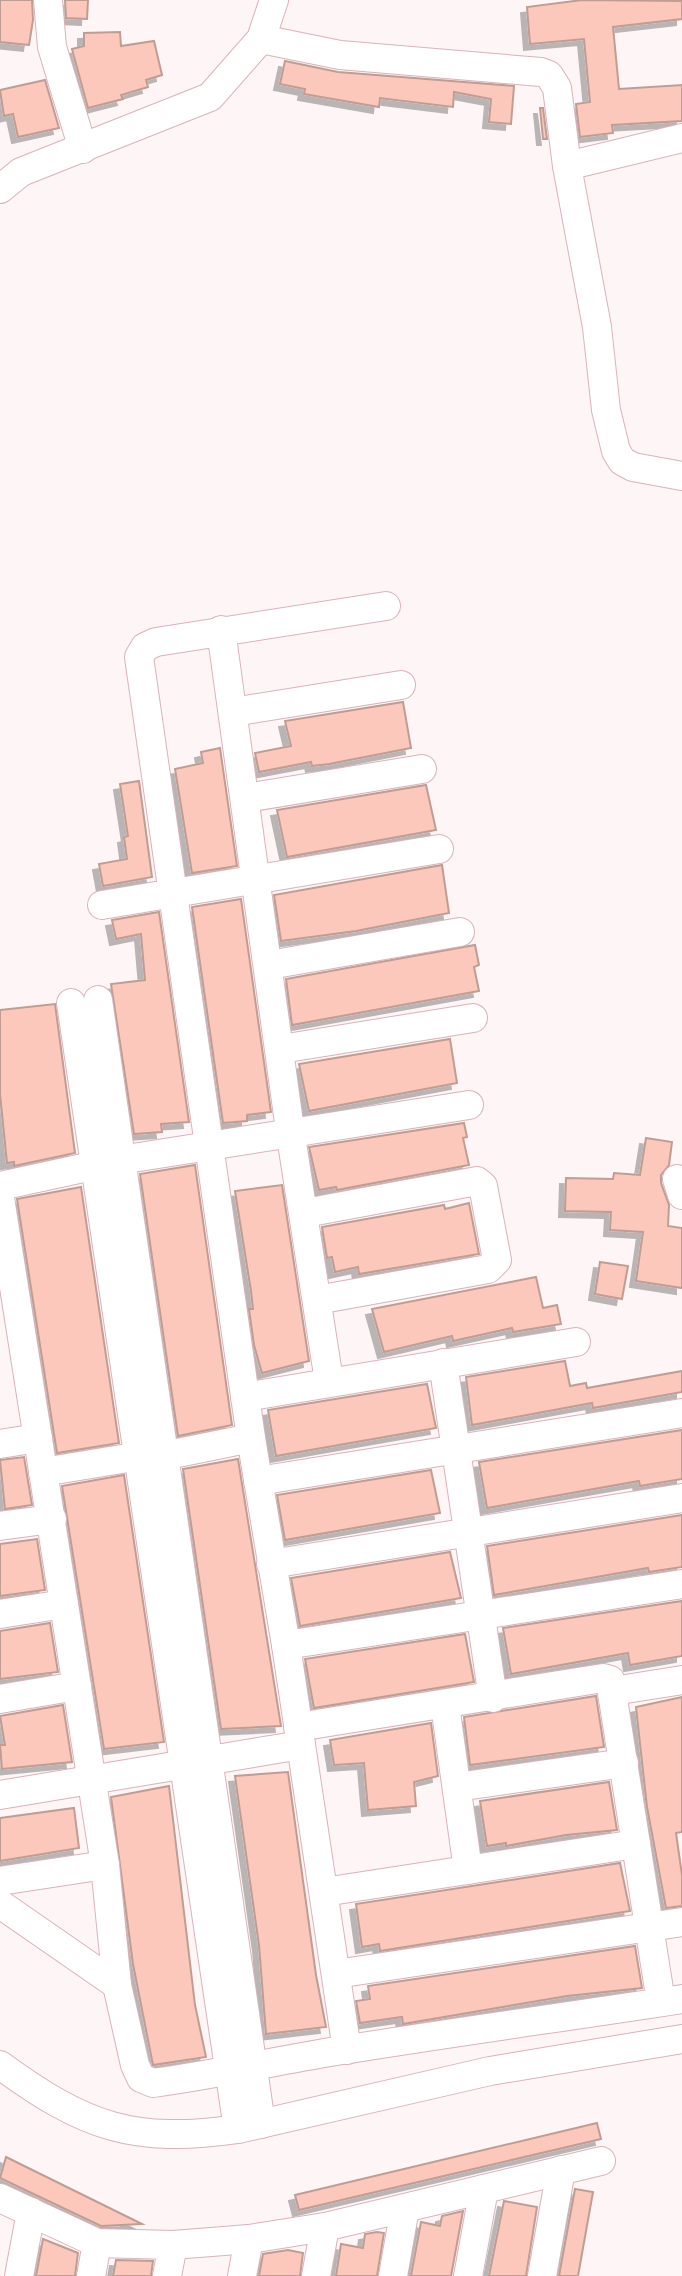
<svg xmlns="http://www.w3.org/2000/svg" width="682" height="2276" viewBox="0 0 682 2276" font-family="'Asap Condensed',sans-serif">
<style>
.building{fill:#fcc8bc;stroke:#c09d94;stroke-width:2;filter:url(#shadow)}
.lines{fill:none;stroke-linecap:round;stroke-linejoin:round}
.minor-casing{stroke:#d9b3ba;stroke-width:30}
.minor{stroke:#fff;stroke-width:28}
</style>
<defs>
<filter id="shadow"><feDropShadow dx="-6" dy="6" stdDeviation="0" flood-color="#0004"/></filter>
</defs>
<rect width="100%" height="100%" fill="#fdf5f6"/>
<g class="building">
<polygon points="0,0 32,0 33,20 29,45 0,42"/>
<polygon points="65,0 88,0 87,19 66,18"/>
<polygon points="582,0 682,1 682,19 613,27 619,89 682,85 682,121 612,125 613,133 580,137 576,104 590,102 584,39 530,44 527,7"/>
<polygon points="120,32 121,46 154,41 162,75 146,80 148,87 121,95 123,99 88,108 72,49 84,46 84,33"/>
<polygon points="285,61 338,72 514,86 511,124 489,122 491,99 454,92 453,107 380,98 379,107 304,94 305,89 280,84"/>
<polygon points="45,80 59,128 18,137 13,114 4,116 0,90"/>
<polygon points="540,108 543,108 547,139 543,139"/>
<polygon points="403,702 411,748 329,764 312,766 311,762 259,772 255,753 291,746 285,721"/>
<polygon points="220,748 237,866 192,873 175,769 203,763 201,752"/>
<polygon points="139,781 152,877 103,886 99,864 127,859 124,837 128,836 120,784"/>
<polygon points="426,785 436,830 287,857 277,810"/>
<polygon points="442,865 449,913 356,931 281,941 274,895"/>
<polygon points="241,899 271,1112 247,1115 247,1121 223,1123 192,907"/>
<polygon points="159,912 189,1122 161,1124 162,1132 134,1134 111,984 145,980 141,934 116,939 112,920"/>
<polygon points="475,945 479,965 474,967 479,991 292,1025 286,979"/>
<polygon points="55,1004 75,1153 14,1166 14,1162 7,1163 0,1094 0,1010"/>
<polygon points="450,1039 457,1083 309,1111 299,1064"/>
<polygon points="464,1123 467,1137 463,1138 469,1165 337,1190 336,1187 319,1190 309,1147"/>
<polygon points="646,1138 672,1142 669,1165 661,1175 661,1183 669,1205 668,1226 682,1228 682,1288 636,1281 643,1232 610,1230 611,1212 565,1211 566,1178 613,1179 614,1173 640,1175"/>
<polygon points="195,1165 232,1425 178,1436 140,1174"/>
<polygon points="282,1185 309,1361 262,1373 254,1345 249,1309 253,1309 251,1291 235,1191"/>
<polygon points="81,1187 119,1443 57,1453 17,1199"/>
<polygon points="469,1203 479,1254 359,1274 358,1267 335,1272 332,1257 327,1258 322,1227 444,1205 445,1209"/>
<polygon points="600,1262 628,1266 622,1299 595,1294"/>
<polygon points="536,1277 543,1308 557,1305 561,1324 513,1332 512,1328 453,1341 452,1336 384,1352 372,1309"/>
<polygon points="565,1361 570,1386 586,1383 587,1388 682,1371 682,1392 593,1408 592,1403 472,1425 466,1377"/>
<polygon points="427,1384 436,1428 276,1456 268,1410"/>
<polygon points="682,1430 682,1479 640,1486 639,1481 487,1508 479,1462"/>
<polygon points="24,1457 32,1505 5,1509 0,1460"/>
<polygon points="238,1459 281,1726 221,1729 183,1469"/>
<polygon points="431,1470 440,1513 285,1540 277,1495"/>
<polygon points="124,1475 164,1742 104,1749 62,1486"/>
<polygon points="682,1515 682,1567 649,1572 648,1568 494,1595 487,1546"/>
<polygon points="37,1539 45,1590 0,1596 0,1544"/>
<polygon points="450,1552 461,1598 300,1626 291,1578"/>
<polygon points="682,1601 682,1656 630,1665 628,1653 511,1674 503,1628"/>
<polygon points="50,1623 58,1672 0,1679 0,1631"/>
<polygon points="465,1634 474,1682 314,1708 305,1659"/>
<polygon points="596,1696 604,1747 470,1765 464,1717"/>
<polygon points="682,1697 682,1832 676,1833 682,1875 682,1906 666,1908 647,1807 636,1707"/>
<polygon points="63,1705 72,1762 2,1769 0,1745 5,1745 0,1716"/>
<polygon points="431,1723 438,1776 414,1782 416,1806 368,1810 364,1763 334,1765 330,1740"/>
<polygon points="288,1772 316,1975 326,2027 266,2034 259,1945 235,1776"/>
<polygon points="609,1782 617,1830 566,1835 506,1846 506,1843 487,1846 480,1801"/>
<polygon points="169,1786 195,2005 206,2057 153,2065 133,1964 111,1797"/>
<polygon points="74,1808 79,1848 0,1861 0,1818"/>
<polygon points="620,1863 630,1911 380,1951 379,1944 362,1947 356,1904"/>
<polygon points="635,1946 642,1988 567,1996 403,2024 402,2017 360,2023 356,2001 370,1999 368,1986"/>
<polygon points="597,2123 601,2139 299,2210 295,2195"/>
<polygon points="6,2157 142,2224 101,2226 21,2188 0,2178"/>
<polygon points="575,2189 593,2192 578,2276 559,2276"/>
<polygon points="504,2201 537,2207 526,2276 489,2276"/>
<polygon points="463,2211 451,2276 411,2276 421,2222 440,2226 442,2216"/>
<polygon points="377,2232 384,2233 377,2276 336,2276 341,2244 363,2248 365,2234"/>
<polygon points="43,2239 78,2253 75,2276 36,2276"/>
<polygon points="288,2250 303,2253 300,2276 259,2276 263,2254"/>
<polygon points="116,2260 153,2261 151,2276 113,2276"/>
</g>
<g class="lines">
<defs>
<g id="minor">
<polyline points="48,0 52,47 83,149"/>
<polyline points="261,39 340,55 541,72 549,75 557,88 567,166 597,327 606,410 616,451 622,461 633,467 682,476"/>
<polyline points="567,166 682,138"/>
<polyline points="0,189 21,172 210,97 261,39 274,0"/>
<polyline points="221,630 290,1130 329,1381"/>
<polyline points="233,712 401,685"/>
<polyline points="246,798 422,769"/>
<polyline points="102,905 439,849"/>
<polyline points="269,965 460,932"/>
<polyline points="98,1000 261,2124"/>
<polyline points="71,1003 238,2129"/>
<polyline points="281,1049 473,1018"/>
<polyline points="677,1179 682,1195"/>
<polyline points="0,1186 120,1160 469,1105"/>
<path d="M0,1198l105,667 12,120 18,80 6,13 12,5c60,-8 118,-21 177,-31 117,-19 235,-35 352,-53"/>
<polyline points="305,1213 477,1181 483,1186 497,1260 488,1269 317,1300"/>
<polyline points="443,1363 493,1698"/>
<polyline points="245,1397 576,1342"/>
<polyline points="0,1444 38,1438"/>
<polyline points="163,1456 251,1438"/>
<polyline points="43,1472 140,1456"/>
<polyline points="258,1481 682,1413"/>
<polyline points="0,1526 52,1519"/>
<polyline points="271,1564 682,1498"/>
<polyline points="0,1614 64,1604"/>
<polyline points="286,1645 682,1584"/>
<polyline points="613,1691 682,1680"/>
<polyline points="0,1699 77,1686"/>
<polyline points="445,1705 468,1870"/>
<polyline points="298,1727 603,1678 610,1680 661,2002"/>
<polyline points="457,1787 624,1763"/>
<polyline points="0,1795 301,1745"/>
<polyline points="0,1881 105,1865"/>
<polyline points="324,1892 636,1844"/>
<polyline points="0,1904 117,1985"/>
<polyline points="336,1974 682,1922"/>
<polyline points="347,2050 286,1645 251,1438 139,657 145,647 156,642 386,606"/>
<path d="M0,2065c85,62 133,79 238,64l252,-58 192,-32"/>
<polyline points="0,2198 97,2243 173,2245 249,2239 325,2227 601,2161"/>
<polyline points="19,2276 31,2212"/>
<polyline points="91,2276 97,2243"/>
<polyline points="167,2276 173,2245"/>
<polyline points="242,2276 249,2239"/>
<polyline points="316,2276 325,2227"/>
<polyline points="393,2276 405,2208"/>
<polyline points="468,2276 484,2189"/>
<polyline points="542,2276 561,2170"/>
</g>
</defs>
<use href="#minor" class="minor-casing"/>
<use href="#minor" class="minor"/>
</g>
</svg>
